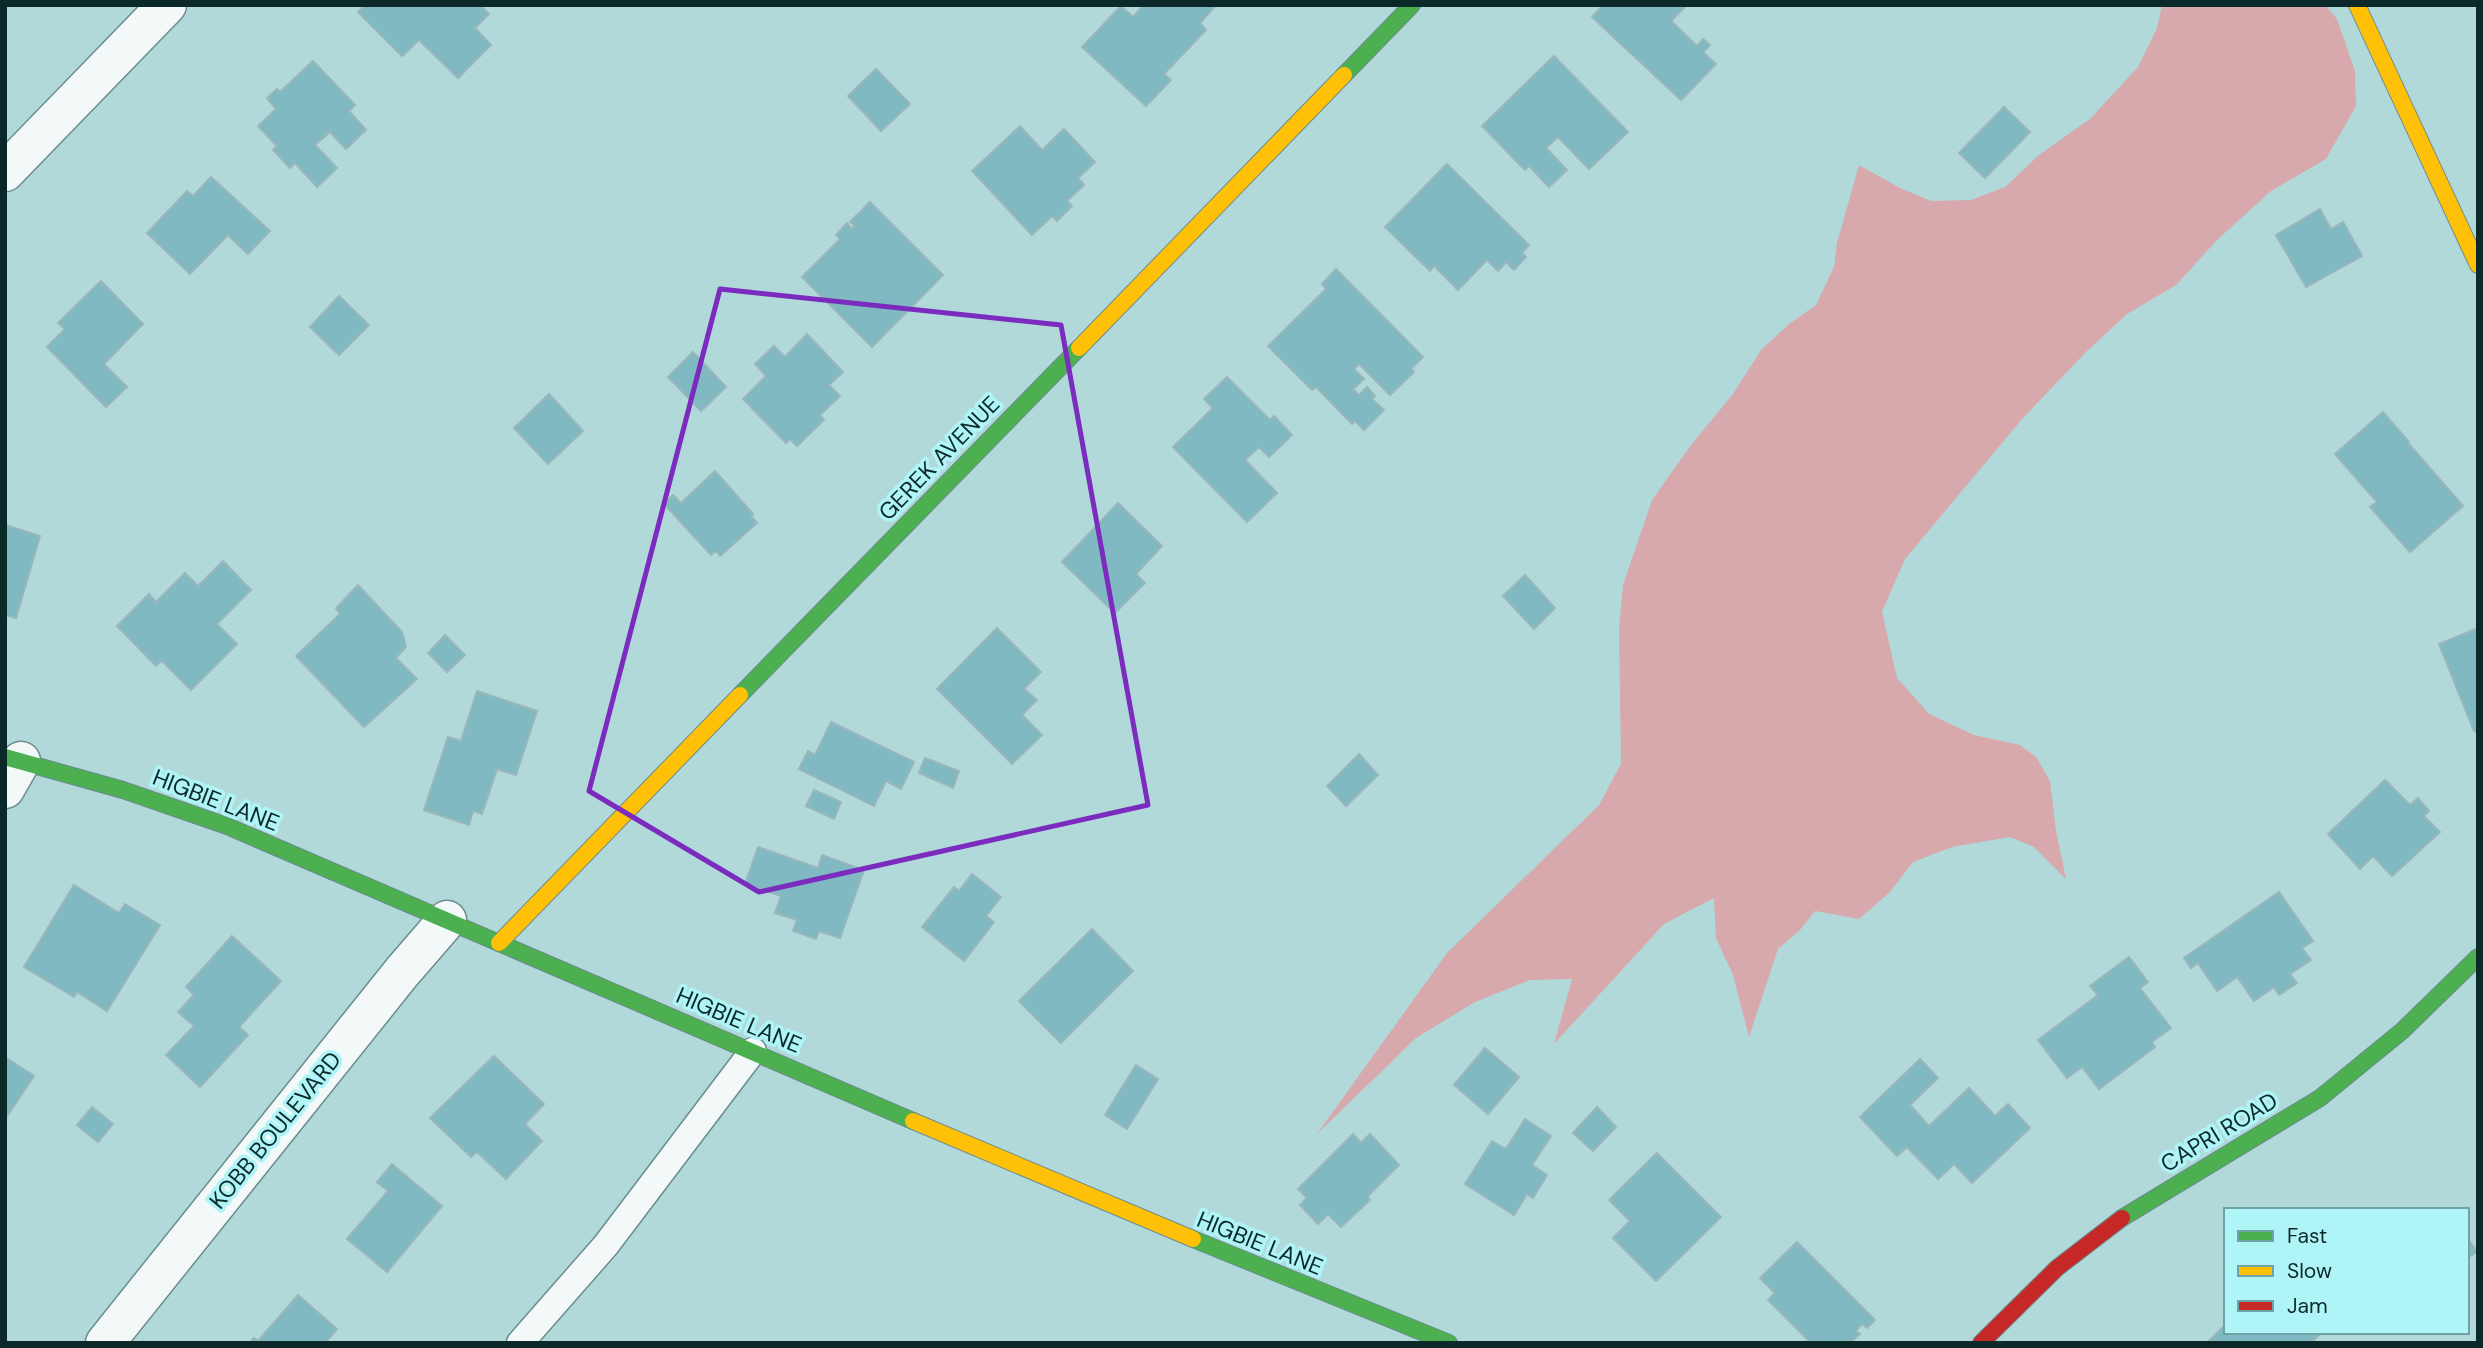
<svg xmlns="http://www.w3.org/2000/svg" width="2483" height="1348" viewBox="0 0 2483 1348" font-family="'DM Sans',sans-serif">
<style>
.green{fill:#d7a8ac}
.building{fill:#80b9c1;stroke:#99b6bb;stroke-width:2}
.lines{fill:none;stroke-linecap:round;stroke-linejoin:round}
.lane-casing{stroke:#6c8c8d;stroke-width:29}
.street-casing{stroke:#6c8c8d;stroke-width:41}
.fast-casing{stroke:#6c8c8d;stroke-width:18}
.slow-casing{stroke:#6c8c8d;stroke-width:18}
.jam-casing{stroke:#6c8c8d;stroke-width:18}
.lane{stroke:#f3f9f9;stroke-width:26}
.street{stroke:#f3f9f9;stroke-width:38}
.fast{stroke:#4caf50;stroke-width:16}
.slow{stroke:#ffc107;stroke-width:16}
.jam{stroke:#c62828;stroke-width:16}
.marked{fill:none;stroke:#7b2cbf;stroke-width:5;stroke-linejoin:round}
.labels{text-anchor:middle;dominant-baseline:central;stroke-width:7;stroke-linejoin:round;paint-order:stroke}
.street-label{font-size:23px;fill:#0c292a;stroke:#aff5f7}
</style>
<rect width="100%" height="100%" fill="#b2d9da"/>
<polygon class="green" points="2162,5 2325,5 2337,19 2355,71 2356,106 2326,159 2271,191 2217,240 2176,285 2127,314 2086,352 2022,419 1905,559 1882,612 1897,678 1929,714 1974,735 2020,745 2036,757 2050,781 2056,831 2066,879 2034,847 2010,837 1952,847 1913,862 1890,892 1859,919 1815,911 1800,930 1778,949 1749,1037 1733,975 1716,938 1714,898 1664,924 1554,1044 1572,979 1530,980 1475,1002 1416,1038 1317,1134 1447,953 1599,805 1621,764 1619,629 1623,585 1652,500 1691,445 1733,394 1761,350 1789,324 1816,305 1834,267 1837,243 1859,165 1900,188 1931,201 1971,200 2005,187 2039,155 2090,119 2138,67 2157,28"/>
<g class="building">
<polygon points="365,5 480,5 489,14 475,28 491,45 458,78 419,40 402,56 358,12"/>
<polygon points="1144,5 1216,5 1200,23 1206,30 1164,74 1171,80 1146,106 1082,47 1121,6 1133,17"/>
<polygon points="1603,5 1687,5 1671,21 1697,46 1703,39 1710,45 1703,52 1716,64 1681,100 1592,17"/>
<polygon points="1554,56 1628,132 1589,169 1558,137 1546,148 1567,170 1549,187 1529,166 1525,170 1482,126"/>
<polygon points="313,61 355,105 349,111 366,130 346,149 330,132 315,145 337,168 317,187 295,163 290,168 273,150 277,146 258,126 276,109 267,98 277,89 280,92"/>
<polygon points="876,69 910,104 881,131 848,96"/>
<polygon points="2004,107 2030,132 1985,178 1959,153"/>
<polygon points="1020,126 1042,150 1064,129 1095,162 1078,178 1084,185 1067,201 1072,206 1057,221 1052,216 1032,235 972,171"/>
<polygon points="1447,164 1529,245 1522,253 1526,257 1514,270 1506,262 1498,271 1487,260 1458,290 1434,266 1430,271 1385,227"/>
<polygon points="211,177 270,231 248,254 228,235 190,274 147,233 187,191 193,196"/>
<polygon points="870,202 943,275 872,347 802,277 840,239 836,235 847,223 852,229 855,226 850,222"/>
<polygon points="2320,209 2331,229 2343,222 2362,256 2306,287 2276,235"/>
<polygon points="1336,269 1423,357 1411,369 1414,372 1390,395 1359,364 1354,369 1364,379 1353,389 1359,395 1367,387 1375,396 1372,399 1384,410 1364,430 1355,421 1352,424 1316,387 1312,390 1268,346 1326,289 1322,284"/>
<polygon points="101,281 143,324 104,364 127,387 106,407 47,347 65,329 58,323"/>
<polygon points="339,296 369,325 339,355 310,327"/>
<polygon points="807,334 843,372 829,385 840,396 820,415 824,420 797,446 790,439 786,443 743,399 766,376 755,364 774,346 785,357"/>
<polygon points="693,352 726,387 701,411 668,377"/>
<polygon points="1227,377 1270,420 1274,416 1292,435 1269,457 1259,447 1245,460 1277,493 1247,522 1173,447 1213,408 1204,399"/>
<polygon points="549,394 583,431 548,464 514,428"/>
<polygon points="2383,412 2409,442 2408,443 2463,506 2410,552 2370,507 2377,502 2335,454"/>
<polygon points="715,471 753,514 751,516 757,523 720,556 716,551 711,555 664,504 673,495 681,503"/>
<polygon points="1118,503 1162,546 1136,574 1145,583 1115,613 1062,562"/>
<polygon points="5,525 40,536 16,618 5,615"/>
<polygon points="223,561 251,590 217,624 237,644 191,690 162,661 156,666 117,626 149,594 156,602 185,573 198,586"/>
<polygon points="1525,575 1555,608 1534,629 1503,596"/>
<polygon points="358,585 402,632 406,647 396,658 417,679 364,727 296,656 340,614 336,608"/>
<polygon points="997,628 1041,672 1024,689 1037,700 1022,715 1042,735 1012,764 937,689"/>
<polygon points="2478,628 2478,733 2474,731 2439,644"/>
<polygon points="445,635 465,655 447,672 428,653"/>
<polygon points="477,691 537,711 516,775 497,769 482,814 473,811 469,825 424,810 448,737 461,741"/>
<polygon points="831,722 914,762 901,789 886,781 874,806 799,769 808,751 815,755"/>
<polygon points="1359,754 1378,775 1346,806 1327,786"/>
<polygon points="925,758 959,771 953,788 919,773"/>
<polygon points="2385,780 2410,805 2418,798 2429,811 2424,816 2440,832 2392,876 2373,856 2360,869 2328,834"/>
<polygon points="814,790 841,802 834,819 806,806"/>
<polygon points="758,847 818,868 822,855 864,870 840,938 819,931 816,939 793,931 797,920 775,913 781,896 745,884"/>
<polygon points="972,874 1001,897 986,916 994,922 964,961 922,927 954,887 959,891"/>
<polygon points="74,885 119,913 125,904 160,925 107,1011 77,992 74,997 24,967"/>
<polygon points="2279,892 2313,941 2302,948 2311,960 2290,974 2297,983 2279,995 2274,987 2254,1001 2237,977 2217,991 2198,963 2191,968 2184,958"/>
<polygon points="1092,929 1133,971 1061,1043 1019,1001"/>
<polygon points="232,936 281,981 239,1027 248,1035 200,1087 166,1055 194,1026 178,1012 194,995 186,987"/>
<polygon points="2129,957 2148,982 2140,988 2171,1028 2152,1042 2155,1047 2099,1089 2082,1067 2067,1078 2038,1040 2098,995 2090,986"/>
<polygon points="1485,1048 1519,1077 1488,1114 1454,1085"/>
<polygon points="494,1056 544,1104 525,1124 542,1141 506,1179 477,1152 471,1157 430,1118"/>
<polygon points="5,1057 34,1076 5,1119"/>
<polygon points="1920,1059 1938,1078 1910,1105 1929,1126 1969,1088 1995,1116 2008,1104 2030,1128 1972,1183 1954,1164 1938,1179 1907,1147 1897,1156 1860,1117"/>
<polygon points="1136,1065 1158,1079 1127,1129 1105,1115"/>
<polygon points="92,1107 113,1124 98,1142 77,1125"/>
<polygon points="1597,1107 1616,1127 1593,1151 1573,1133"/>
<polygon points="1525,1119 1551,1136 1532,1165 1547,1175 1533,1198 1527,1194 1514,1215 1465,1184 1492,1141 1506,1149"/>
<polygon points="1353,1134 1361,1143 1370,1134 1399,1165 1367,1197 1370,1200 1341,1227 1328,1214 1318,1224 1300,1205 1307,1198 1298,1189"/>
<polygon points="1657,1153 1721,1217 1656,1281 1613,1238 1630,1221 1609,1200"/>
<polygon points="392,1164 442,1206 387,1272 347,1239 388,1191 377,1182"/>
<polygon points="2467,1237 2477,1252 2467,1258"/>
<polygon points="1797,1242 1875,1320 1867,1328 1862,1324 1856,1331 1860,1334 1850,1343 1811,1343 1768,1300 1775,1293 1760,1278"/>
<polygon points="298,1295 337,1329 325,1343 249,1343 254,1338 258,1341"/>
<polygon points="2226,1324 2226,1332 2322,1332 2311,1343 2207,1343"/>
</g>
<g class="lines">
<defs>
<polyline id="lane" points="520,1343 606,1245 753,1051"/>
<g id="street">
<polyline points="5,172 167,5"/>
<polyline points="5,789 21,761"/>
<polyline points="105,1343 402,972 447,920"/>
</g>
<g id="fast">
<polyline points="1344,75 1412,5"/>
<polyline points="740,695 1079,348"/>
<polyline points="5,757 123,790 227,826 913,1121"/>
<polyline points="2122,1218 2320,1098 2402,1031 2478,957"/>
<polyline points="1193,1239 1449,1343"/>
</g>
<g id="slow">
<polyline points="2357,5 2478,265"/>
<polyline points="1079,348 1344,75"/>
<polyline points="499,943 740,695"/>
<polyline points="913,1121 1193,1239"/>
</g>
<polyline id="jam" points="1981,1343 2057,1268 2122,1218"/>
</defs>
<use href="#lane" class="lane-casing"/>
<use href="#street" class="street-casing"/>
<use href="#fast" class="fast-casing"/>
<use href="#slow" class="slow-casing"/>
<use href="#jam" class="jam-casing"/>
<use href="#lane" class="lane"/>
<use href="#street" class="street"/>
<use href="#fast" class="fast"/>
<use href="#slow" class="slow"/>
<use href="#jam" class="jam"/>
</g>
<path class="marked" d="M720,289l341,36 87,480 -389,87 -170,-101z"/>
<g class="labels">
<g class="street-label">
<text transform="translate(939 458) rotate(-46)">GEREK AVENUE</text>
<text transform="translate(216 800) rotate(21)">HIGBIE LANE</text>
<text transform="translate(739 1020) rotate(23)">HIGBIE LANE</text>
<text transform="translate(275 1130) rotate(-51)">KOBB BOULEVARD</text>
<text transform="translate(2219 1132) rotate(-31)">CAPRI ROAD</text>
<text transform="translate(1260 1243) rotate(22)">HIGBIE LANE</text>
</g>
</g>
<rect width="2483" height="1348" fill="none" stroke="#0c292a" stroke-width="14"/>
<rect x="2224" y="1208" width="245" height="126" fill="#aff5f7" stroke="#6ea3a5" stroke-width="2"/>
<rect x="2238" y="1231" width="35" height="10" fill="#4caf50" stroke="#6ea3a5" stroke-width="2"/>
<text x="2287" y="1243" font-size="21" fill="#0c292a">Fast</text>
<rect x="2238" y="1266" width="35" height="10" fill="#ffc107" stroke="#6ea3a5" stroke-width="2"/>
<text x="2287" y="1278" font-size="21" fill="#0c292a">Slow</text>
<rect x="2238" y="1301" width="35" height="10" fill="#c62828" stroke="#6ea3a5" stroke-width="2"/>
<text x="2287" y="1313" font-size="21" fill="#0c292a">Jam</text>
</svg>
